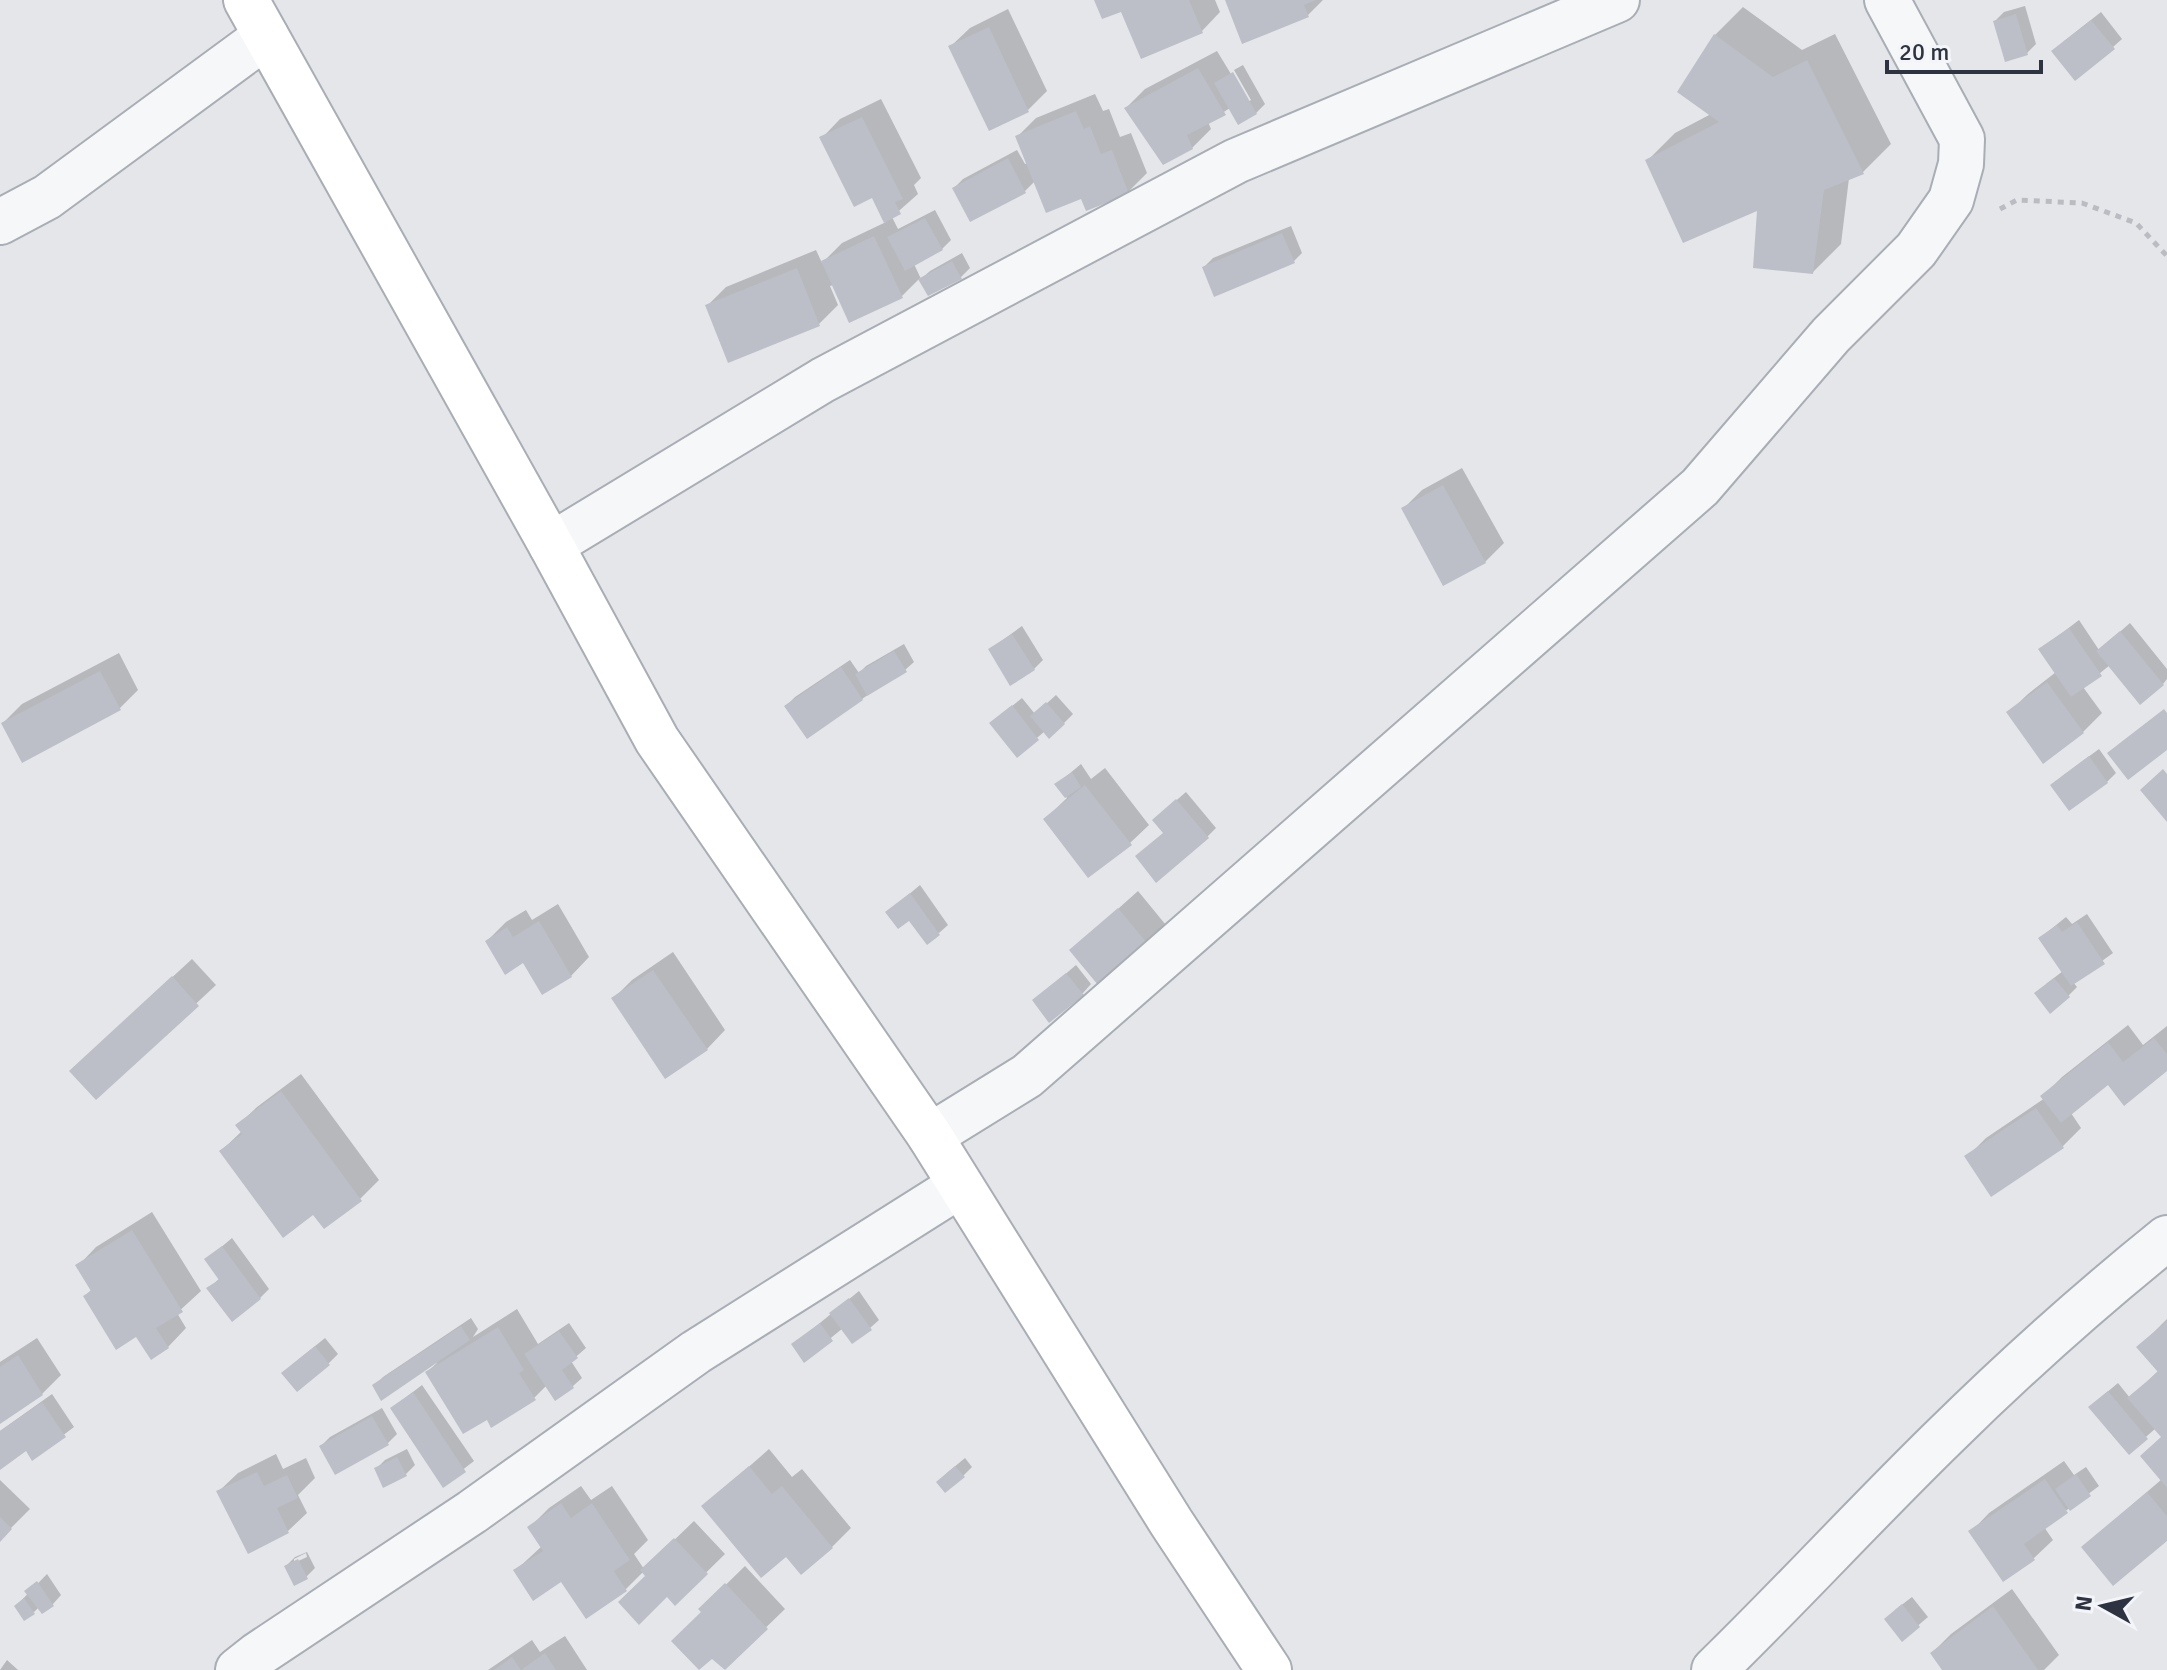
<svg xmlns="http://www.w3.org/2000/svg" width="2167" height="1670" viewBox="0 0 2167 1670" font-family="Signika,sans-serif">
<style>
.shadow{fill:#0003;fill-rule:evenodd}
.building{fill:#bcbfc7}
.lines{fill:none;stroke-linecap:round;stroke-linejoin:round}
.street-casing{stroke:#a9adb4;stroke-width:48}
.secondary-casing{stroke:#a9adb4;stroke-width:48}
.path{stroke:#babcc2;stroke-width:5;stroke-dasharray:6 6;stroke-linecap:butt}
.street{stroke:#f6f7f9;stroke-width:44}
.secondary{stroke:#fff;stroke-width:44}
</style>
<rect width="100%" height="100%" fill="#e4e6ea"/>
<g class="shadow">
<polygon points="1096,0 1215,0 1220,12 1202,31"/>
<polygon points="1227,0 1323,0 1307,16"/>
<polygon points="2025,6 2036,44 2027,53 1995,21 2004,12"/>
<polygon points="1743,7 1802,50 1835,34 1891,144 1863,172 1849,178 1841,244 1813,272 1760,208 1647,161 1675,133 1711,114 1715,35"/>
<polygon points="1008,9 1047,91 1028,110 951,46 970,28"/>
<polygon points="2101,12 2122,39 2113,47 2063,42"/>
<polygon points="1217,51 1248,102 1251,100 1234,70 1243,65 1265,104 1256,113 1230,108 1208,122 1211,129 1192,148 1126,108 1145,89"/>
<polygon points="1095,94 1103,111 1109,109 1120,137 1131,133 1147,173 1128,192 1082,196 1035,181 1025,191 954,188 963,179 1017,150 1025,164 1028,163 1017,137 1036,118"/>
<polygon points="881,99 921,178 914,185 918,194 892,217 898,229 935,210 951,240 942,249 914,264 921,279 930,271 962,253 970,268 961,277 929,294 920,278 902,296 850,320 833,285 830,286 838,305 819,324 729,360 707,306 726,287 816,250 822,263 842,243 886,222 873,195 855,205 822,138 840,119"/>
<polygon points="1291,226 1302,253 1293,262 1204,267 1213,258"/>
<polygon points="1462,468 1504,543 1485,562 1403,509 1422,490"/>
<polygon points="2079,620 2099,650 2130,623 2167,669 2167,679 2163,684 2110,665 2083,687 2102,713 2083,732 2009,712 2028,694 2056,672 2041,649"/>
<polygon points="1022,626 1043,660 1034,669 990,649"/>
<polygon points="904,644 914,662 905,670 862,699 786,706 795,697 850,660 859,673 866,666"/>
<polygon points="119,653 138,690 119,709 3,723 22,704"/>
<polygon points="1056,695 1073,714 1064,723 1045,731 1017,755 1001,715 1022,698 1035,714"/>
<polygon points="2099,749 2116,773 2107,782 2061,777"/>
<polygon points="1081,764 1091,779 1105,768 1149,825 1130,843 1045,819 1067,798 1057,784"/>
<polygon points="1186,792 1216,828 1207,837 1165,832 1164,811"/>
<polygon points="920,885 948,925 939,933 888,912"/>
<polygon points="1138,891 1170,930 1151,949 1072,950"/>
<polygon points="558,904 589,957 571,976 524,961 487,941 506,922 526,910 532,920"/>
<polygon points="2087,914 2113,953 2073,982 2077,987 2068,996 2046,984 2063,971 2040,938 2066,917 2072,924"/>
<polygon points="673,952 725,1030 707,1049 614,998 632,980"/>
<polygon points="192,959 216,985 96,1097 91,1052"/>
<polygon points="1076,965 1091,984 1083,993 1035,1000"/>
<polygon points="2128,1025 2143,1045 2167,1026 2167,1068 2108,1082 2071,1113 2081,1128 2063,1146 1967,1157 1986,1138 2045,1098 2043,1096 2062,1077"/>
<polygon points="301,1074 379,1180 360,1199 314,1212 221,1151 242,1131 238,1125 257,1107"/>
<polygon points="152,1212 201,1291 177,1313 186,1328 168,1347 137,1334 85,1296 92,1289 78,1266 96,1247"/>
<polygon points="232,1238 269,1289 260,1298 209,1288 220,1278 206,1260"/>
<polygon points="859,1291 879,1320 870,1328 843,1328 804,1360 793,1345"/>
<polygon points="517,1309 538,1344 569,1323 586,1348 571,1361 582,1378 573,1386 547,1385 534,1398 487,1418 427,1372 437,1363 436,1361 374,1386 383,1377 471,1318 478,1329 473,1337"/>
<polygon points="2167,1319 2167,1539 2083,1547 2162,1479 2162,1436 2156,1428 2129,1452 2100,1398 2118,1383 2130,1398 2159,1370 2139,1347"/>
<polygon points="37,1338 61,1375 42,1394 0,1422 0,1362"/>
<polygon points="325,1338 338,1354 329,1363 293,1364"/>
<polygon points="422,1385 474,1461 443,1485 392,1408"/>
<polygon points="52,1394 74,1427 33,1458 26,1448 0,1467 0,1431"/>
<polygon points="382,1408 397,1434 388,1443 321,1446 330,1437"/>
<polygon points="407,1449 415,1465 406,1474 376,1469 385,1460"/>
<polygon points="769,1449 792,1477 802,1469 851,1528 832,1547 786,1554 704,1506"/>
<polygon points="276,1454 283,1469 306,1458 315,1478 298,1495 307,1513 288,1531 219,1491 238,1473"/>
<polygon points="965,1458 972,1467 963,1476 947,1473"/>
<polygon points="2064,1461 2074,1475 2086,1467 2099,1486 2044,1527 2053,1540 2034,1558 2003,1579 1971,1532 1989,1513"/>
<polygon points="0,1480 30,1509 0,1539"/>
<polygon points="581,1486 591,1500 612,1486 648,1540 634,1554 644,1569 694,1521 725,1554 675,1603 644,1571 626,1589 515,1571 542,1546 530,1527 549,1508"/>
<path d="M307,1552l8,16 -9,9 -20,-11 9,-9zM306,1553l1,4 -13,6v-4z"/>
<polygon points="745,1566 785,1609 724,1668 701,1609"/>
<polygon points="47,1574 61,1595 53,1604 39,1607 34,1612 16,1606"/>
<polygon points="2012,1589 2059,1655 2044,1670 1945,1670 1932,1653 1951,1634"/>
<polygon points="1912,1597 1928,1617 1902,1639 1895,1610"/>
<polygon points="565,1636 587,1670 488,1670 532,1640 540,1652"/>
<polygon points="7,1660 18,1670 0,1670"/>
</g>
<g class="building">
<polygon points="1094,0 1189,0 1203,33 1141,59 1121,12 1102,19"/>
<polygon points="1225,0 1316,0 1304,5 1309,17 1242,44"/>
<polygon points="2016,14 2028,55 2005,62 1993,21"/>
<polygon points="2091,20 2115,49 2075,81 2051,51"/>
<polygon points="989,27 1029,112 989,131 948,46"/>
<polygon points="1714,34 1773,77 1807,60 1864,174 1824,190 1813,274 1753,268 1757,211 1683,243 1645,160 1719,122 1677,92"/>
<polygon points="1198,68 1226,115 1187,135 1193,149 1163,165 1124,108"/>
<polygon points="1233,72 1257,114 1238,125 1214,83"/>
<polygon points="1076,111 1084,129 1090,126 1101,154 1112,150 1129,194 1086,211 1081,199 1046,213 1015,136"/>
<polygon points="862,117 903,199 895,202 901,214 884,223 872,198 854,207 819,137"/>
<polygon points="1008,158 1026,193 970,222 952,188"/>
<polygon points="925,218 943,250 905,271 887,237"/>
<polygon points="1282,233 1295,263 1214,297 1202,267"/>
<polygon points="874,236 903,298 849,323 821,261"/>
<polygon points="952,261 962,279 928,296 918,279"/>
<polygon points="797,268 820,326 728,363 705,305"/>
<polygon points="1443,485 1486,563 1443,586 1401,508"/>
<polygon points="2069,628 2102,676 2071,697 2038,649"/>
<polygon points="2120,631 2164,685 2140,705 2096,651"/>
<polygon points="1012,634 1035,670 1010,686 988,649"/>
<polygon points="894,651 907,672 867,696 855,674"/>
<polygon points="841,667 863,700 807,739 784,706"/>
<polygon points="100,671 121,710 22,763 1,723"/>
<polygon points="2047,682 2084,733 2043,764 2006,712"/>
<polygon points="1046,702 1065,724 1049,739 1030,716"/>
<polygon points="1012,705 1039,740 1017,758 989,723"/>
<polygon points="2164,709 2167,713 2167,750 2128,780 2107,753"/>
<polygon points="2089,756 2108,783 2069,811 2050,785"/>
<polygon points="2163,769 2167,774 2167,822 2140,790"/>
<polygon points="1072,772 1081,787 1065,798 1054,784"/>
<polygon points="1085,785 1132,845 1088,878 1043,819"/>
<polygon points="1176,799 1209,838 1156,883 1135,856 1163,833 1152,820"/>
<polygon points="910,893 940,935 927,945 909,921 898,929 885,912"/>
<polygon points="1118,908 1153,950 1103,991 1069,950"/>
<polygon points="539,921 572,977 542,995 523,963 505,975 485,941 507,927 513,937"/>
<polygon points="2077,922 2105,964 2071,986 2038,938 2057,925 2062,932"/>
<polygon points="653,970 708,1050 665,1079 611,998"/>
<polygon points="1066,973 1084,995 1049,1023 1032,1000"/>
<polygon points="172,976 199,1006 96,1100 69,1071"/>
<polygon points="2054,978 2070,997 2050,1014 2034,993"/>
<polygon points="2154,1038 2167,1054 2167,1071 2124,1106 2108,1085 2061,1123 2040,1096 2108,1042 2123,1062"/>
<polygon points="281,1091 362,1201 324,1229 313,1215 283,1238 219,1151 242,1134 235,1125"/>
<polygon points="2036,1108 2064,1148 1991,1197 1964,1156"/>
<polygon points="132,1230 183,1312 156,1328 169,1348 151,1360 136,1337 116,1350 83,1296 91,1291 75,1265"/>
<polygon points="222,1246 261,1299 232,1322 206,1288 219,1280 204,1259"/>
<polygon points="849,1298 872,1330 852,1344 829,1313"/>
<polygon points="2167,1321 2167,1488 2140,1456 2161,1437 2127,1398 2158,1372 2136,1347"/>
<polygon points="820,1323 833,1341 804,1363 791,1344"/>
<polygon points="461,1326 470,1340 381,1401 372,1385"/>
<polygon points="498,1327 524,1370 519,1373 536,1400 491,1428 487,1420 463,1434 425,1372"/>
<polygon points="559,1331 578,1358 562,1370 574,1388 555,1401 524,1354"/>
<polygon points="315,1346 330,1365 297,1392 281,1373"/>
<polygon points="18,1355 43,1395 0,1424 0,1367"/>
<polygon points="2108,1391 2148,1439 2129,1455 2088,1407"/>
<polygon points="413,1392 466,1472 443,1488 390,1408"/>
<polygon points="42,1402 66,1437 32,1461 26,1451 0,1470 0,1431"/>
<polygon points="372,1416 389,1445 335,1475 319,1446"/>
<polygon points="397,1457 407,1476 383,1488 374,1468"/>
<polygon points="749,1466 772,1494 782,1486 833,1548 801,1575 786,1557 761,1578 701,1506"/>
<polygon points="955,1466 965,1477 945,1493 936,1482"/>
<polygon points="257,1472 264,1486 287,1475 298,1498 277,1508 289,1533 248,1554 216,1491"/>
<polygon points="2076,1474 2091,1496 2070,1511 2055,1489"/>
<polygon points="2045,1479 2068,1513 2024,1544 2035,1560 2003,1582 1968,1531"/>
<polygon points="2147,1492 2167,1516 2167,1541 2113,1586 2081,1547"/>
<polygon points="561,1503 571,1518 592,1503 630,1560 614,1571 627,1591 586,1619 561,1582 533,1601 513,1570 543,1551 527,1527"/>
<polygon points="0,1517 12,1529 0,1542"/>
<polygon points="674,1538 708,1574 675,1606 667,1597 639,1625 618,1602 645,1576 640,1570"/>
<polygon points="298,1559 308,1579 294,1586 284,1566"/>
<polygon points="37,1581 54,1606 42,1614 24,1591"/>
<polygon points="725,1583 768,1629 725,1670 712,1659 699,1670 671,1641 701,1612 698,1609"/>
<polygon points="24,1598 35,1614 24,1621 14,1606"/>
<polygon points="1902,1604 1920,1627 1902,1642 1884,1619"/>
<polygon points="1993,1606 2038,1670 1942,1670 1930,1653"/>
<polygon points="545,1653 556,1670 494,1670 512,1657 521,1670"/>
</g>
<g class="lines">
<defs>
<g id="street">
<polyline points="0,222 47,197 266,36"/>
<polyline points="551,545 823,380 1236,161 1617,0"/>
<polyline points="930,1136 1027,1076 1700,487 1831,335 1916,250 1951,200 1961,164 1962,139 1887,0"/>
<polyline points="238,1670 257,1655 472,1512 696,1352 959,1186"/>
<path d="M1714,1670c78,-76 152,-157 231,-234 70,-69 145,-136 222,-198"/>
</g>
<polyline id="secondary" points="246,0 551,545 657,740 930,1136 1171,1522 1269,1670"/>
</defs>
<use href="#street" class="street-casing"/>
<use href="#secondary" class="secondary-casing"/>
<polyline class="path" points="2000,209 2017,200 2082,203 2136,223 2167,256"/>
<use href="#street" class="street"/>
<use href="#secondary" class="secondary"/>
</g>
<g transform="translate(2103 1606) rotate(278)" stroke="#f3f5f8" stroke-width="6" paint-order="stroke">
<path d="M0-6L14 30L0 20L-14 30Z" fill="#2d3341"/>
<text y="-12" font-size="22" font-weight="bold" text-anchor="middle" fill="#2d3341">N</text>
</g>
<path d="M1887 60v12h154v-12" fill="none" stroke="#2d3341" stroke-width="4"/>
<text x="1899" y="60" font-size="24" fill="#2d3341" stroke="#f3f5f8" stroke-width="6" paint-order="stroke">20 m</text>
</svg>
